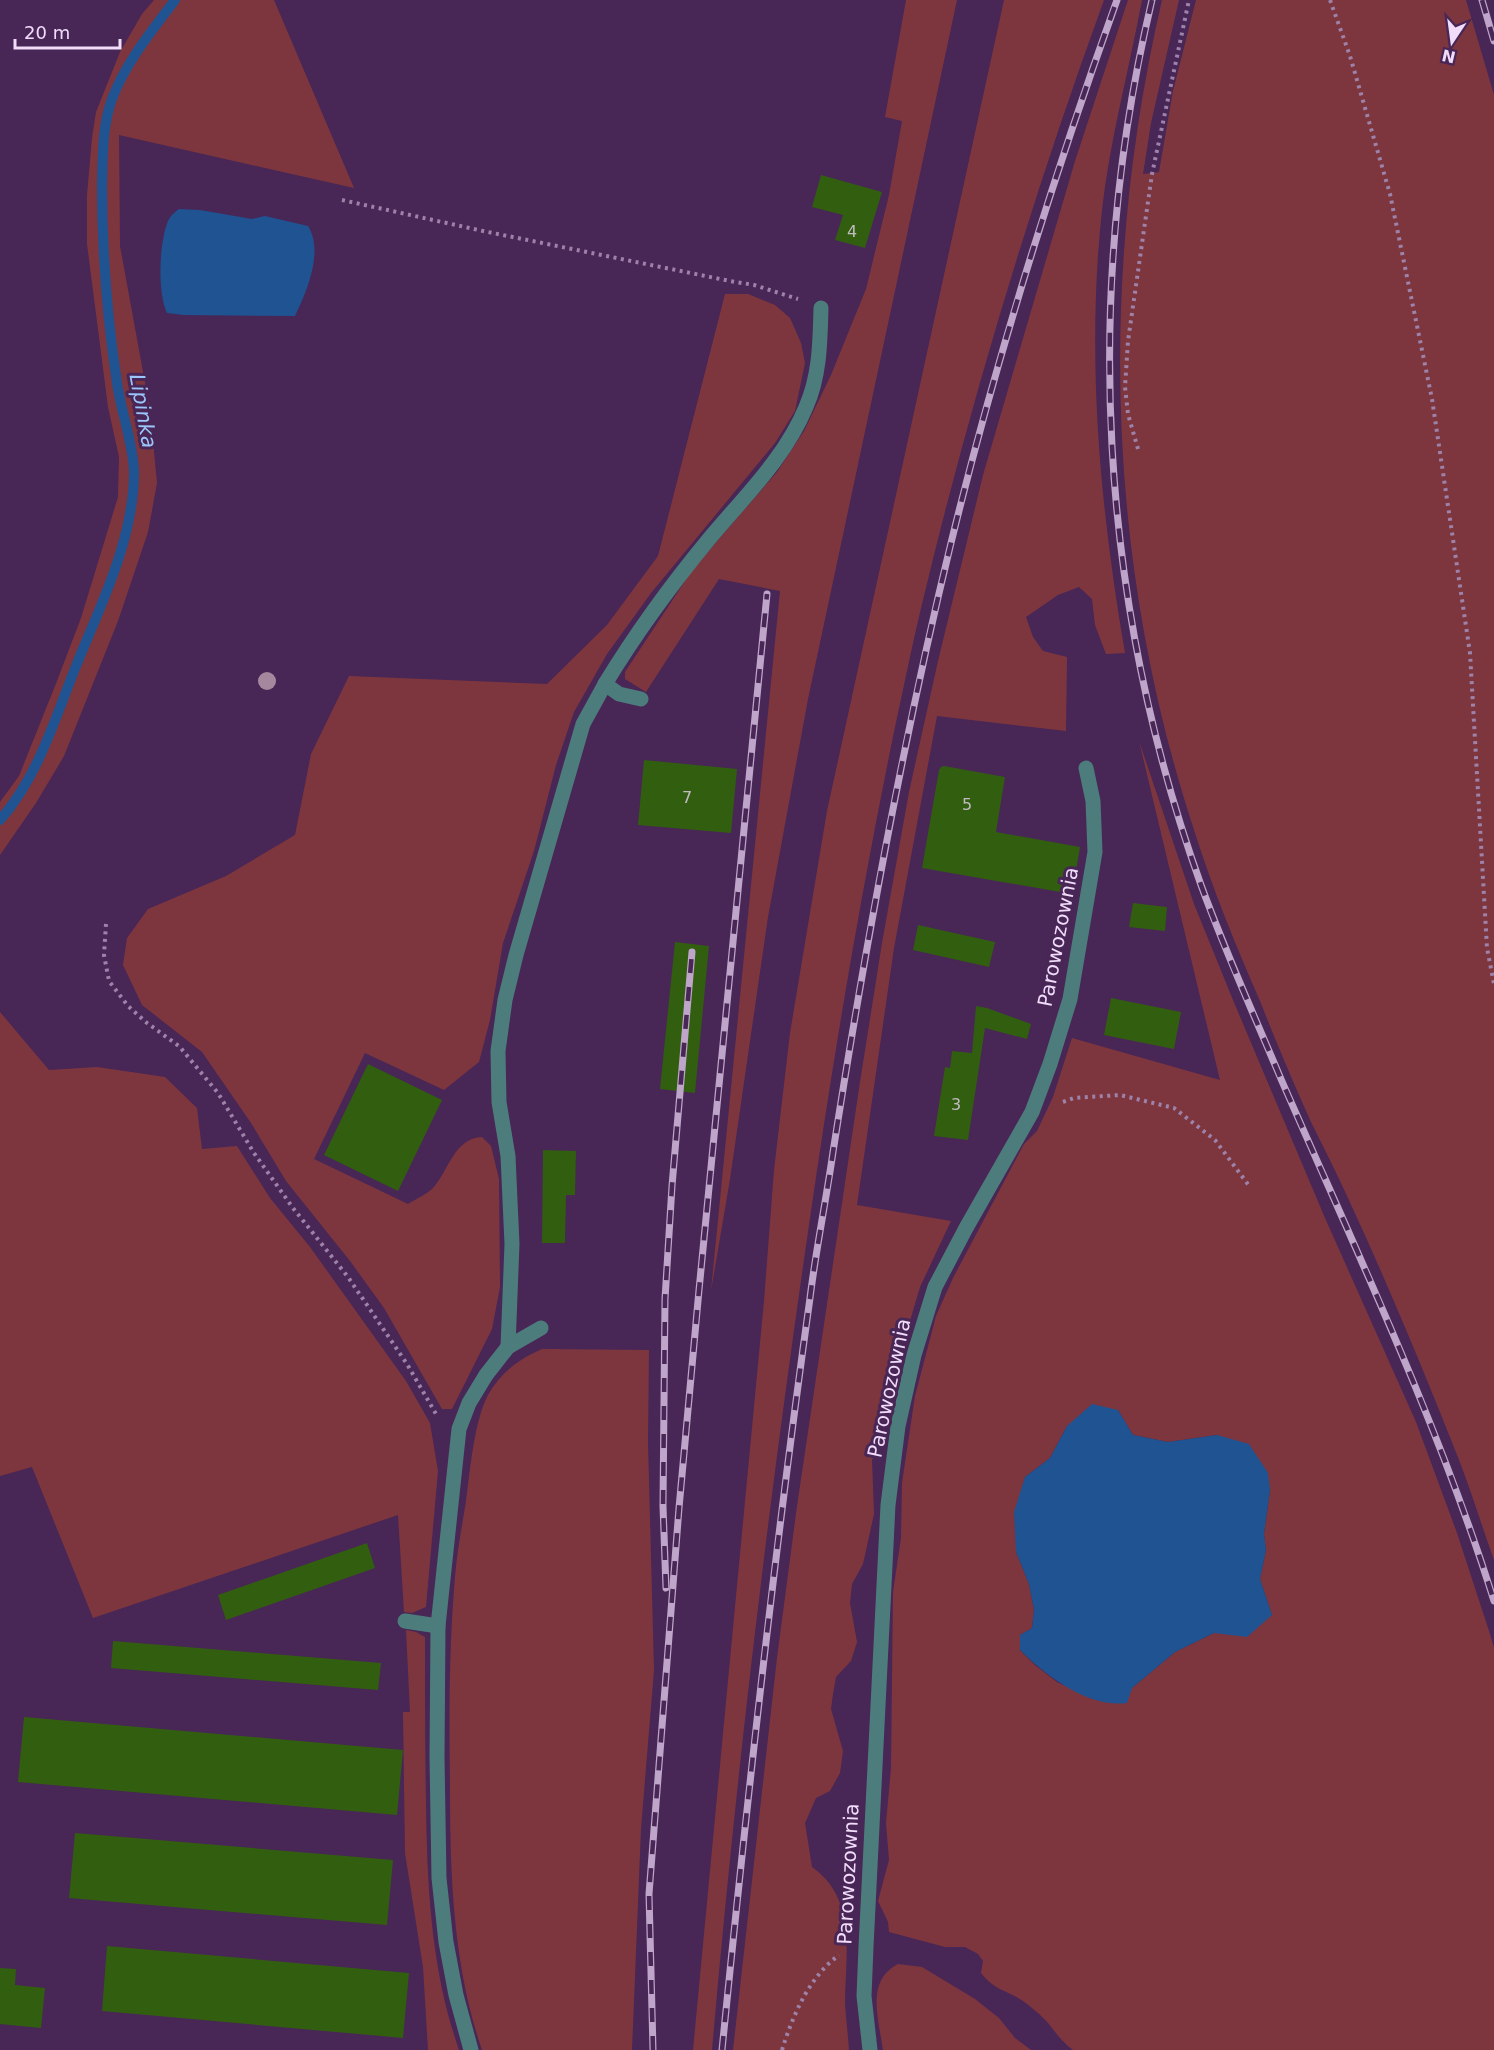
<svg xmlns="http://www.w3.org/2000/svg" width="1494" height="2050" viewBox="0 0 1494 2050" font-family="'DejaVu Sans',sans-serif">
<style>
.green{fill:#7e363e;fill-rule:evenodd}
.water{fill:#1f5391}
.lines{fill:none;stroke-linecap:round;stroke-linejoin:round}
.stream{stroke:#1f5391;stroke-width:10}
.building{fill:#325e10}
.path{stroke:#9e82a9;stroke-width:4;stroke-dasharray:3 4.5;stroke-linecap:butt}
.minor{stroke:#4c7d7c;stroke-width:15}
.rail-casing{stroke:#bea5c9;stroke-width:7}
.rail{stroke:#482656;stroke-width:4.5;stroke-dasharray:14;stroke-linecap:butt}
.tree{fill:#a6889e}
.labels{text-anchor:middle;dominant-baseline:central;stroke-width:6;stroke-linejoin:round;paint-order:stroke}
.number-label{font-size:16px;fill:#c1bcc0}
.street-label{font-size:20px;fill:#f1dcfa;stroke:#482656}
.water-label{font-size:21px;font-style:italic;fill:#9cc5fa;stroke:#482656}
</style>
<rect width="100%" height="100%" fill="#482656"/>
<g class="green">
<polygon points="154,0 274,0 354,188 119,135 120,246 150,410 157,483 148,532 118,621 64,756 36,803 0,855 0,802 19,776 57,681 81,618 118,497 119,457 108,407 87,244 87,195 92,138 96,112 120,52 142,14"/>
<polygon points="906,0 957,0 808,699 768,917 730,1179 711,1291 780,591 719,579 646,692 625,679 625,672 693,569 777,472 804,431 831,375 866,289 889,195 902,121 885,117"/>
<path d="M1004,0h100c-72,198 -133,399 -182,604 -10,41 -18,82 -27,123 -34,165 -62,331 -86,498 -40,274 -73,549 -97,825h-19l71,-749 10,-131 16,-137 37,-222z"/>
<path d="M1128,0h14c-13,70 -32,139 -40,210 -16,147 -2,298 23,443l-19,1 -11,-29 -3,-26 -13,-12 -21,8 -32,22 7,20 10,14 24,6 -1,74 -129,-15 -43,232 -37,257 94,16 -31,66 -18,61 -21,93 -9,19 2,54 -11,50 -11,20 -2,19 7,39 -6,19 -15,16 -3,17 -2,15 12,42 -3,22 -10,18 -14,7 -11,25 7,44c46,32 33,89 33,137 1,15 3,31 4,46h-116l44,-392 20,-152 63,-424 22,-139 27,-151 29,-131 45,-186 92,-314z"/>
<path d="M1162,0h17l-28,123 -8,51 16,-2 14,-81 23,-91h270l28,95v1465c-12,-33 -22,-67 -35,-100 -35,-89 -72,-178 -112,-264 -11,-25 -24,-49 -36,-74 -18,-40 -35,-80 -51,-121 -24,-55 -47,-111 -65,-168 -89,-269 -97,-558 -33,-833z"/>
<path d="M725,294h23l27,11 15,13 11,25 4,20 -10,48 -20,32 -124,150 -44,61 -33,58 -18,53 -22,86 -31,92 -13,77 -11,42 -35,28 -79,-37 -51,106 94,45c8,-5 19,-10 25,-16 15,-16 21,-50 49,-51l9,9 8,33 1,108 -8,42 -40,80h-10l-58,-101 -34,-47 -64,-80 -35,-58 -49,-71 -60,-47 -19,-40 4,-27 21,-29 78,-33 69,-41 16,-81 38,-78 198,8 60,-59 51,-69z"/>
<path d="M1139,741l55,163 39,96 92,218 91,204 41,111 33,101 4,14v402h-421c-11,-8 -17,-17 -25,-27 -7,-8 -17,-16 -25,-22 -16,-11 -28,-10 -42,-28l2,-12 -5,-7 -13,-7h-20l-56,-15 -1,-10 -10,-21 11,-41 -3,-37 5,-55 2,-176 8,-54 1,-55 13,-87 21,-80 17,-38 71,-134 13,-13 16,-34 19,-59 148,42zM1118,1410l15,25 35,7 49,-7 53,55 -6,44 2,16 -6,29 12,36 -58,18 -39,19 -43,36 -39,11 -36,-17 -22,-17 -15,-15v-15l12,-7 2,-18 -5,-26 -13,-32 9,-75 25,-19 17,-32z"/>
<polygon points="0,1012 49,1070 97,1067 165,1077 197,1108 202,1149 237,1146 270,1198 310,1247 406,1381 430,1423 438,1471 426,1607 412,1613 404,1612 398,1515 93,1618 32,1467 0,1476"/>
<path d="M542,1349l107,1 -1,92 6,228 -13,159 -9,221h-150c-29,-85 -32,-175 -32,-264 -1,-70 -1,-139 5,-209 2,-25 7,-51 11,-76 4,-29 8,-80 22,-106 13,-23 31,-36 54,-46z"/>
<path d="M406,1630l10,2 9,5c0,55 0,110 1,165 1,84 5,168 33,248h-31l-5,-83 -18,-114 -2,-141h7z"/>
<path d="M898,1964l24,3 53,32 24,19 16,20 16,12h-148c-4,-30 -18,-69 15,-86z"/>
</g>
<g class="water">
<path d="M179,209l21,1 52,9 13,-3 43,10c16,25 -1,65 -13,90l-112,-1 -16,-2c-10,-20 -8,-74 2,-94 2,-4 6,-7 10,-10z"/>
<path d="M1092,1404l26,6 15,25 35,7 49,-7 32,9 19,29 2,17 -6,44 2,16 -6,29 12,36 -25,22 -33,-4 -39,19 -43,36 -5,15c-39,5 -81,-27 -107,-53v-15l12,-7 2,-18 -5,-26 -13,-32 -2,-40 11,-35 25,-19 17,-32z"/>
</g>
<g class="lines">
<path class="stream" d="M0,820c37,-42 54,-98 74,-149 25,-63 60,-130 60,-199 -1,-30 -13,-60 -17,-89 -10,-66 -15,-132 -15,-199 1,-29 0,-57 10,-85 14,-37 39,-67 63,-99"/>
</g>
<g class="building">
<polygon points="821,175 882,192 865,248 835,240 843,215 812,207"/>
<polygon points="644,760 737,769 731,833 638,825"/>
<polygon points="944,766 1005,777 996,832 1080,847 1072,894 922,868 939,770 941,767"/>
<polygon points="1133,903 1167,907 1165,931 1129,927"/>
<polygon points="918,925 995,942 989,967 913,950"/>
<polygon points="675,942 709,946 695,1093 660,1089"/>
<polygon points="1111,998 1181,1012 1174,1049 1104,1035"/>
<polygon points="976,1006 987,1008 1031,1024 1027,1039 985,1028 968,1140 934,1136 945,1067 950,1068 952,1051 972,1053"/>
<polygon points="368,1064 442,1100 398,1191 324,1155"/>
<polygon points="543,1150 576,1151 575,1195 566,1195 565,1243 542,1243"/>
<polygon points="367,1543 375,1568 226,1620 218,1595"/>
<polygon points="113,1641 381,1663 378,1690 111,1668"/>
<polygon points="24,1717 403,1750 397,1815 18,1782"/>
<polygon points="75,1833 393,1860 387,1925 69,1898"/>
<polygon points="107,1946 409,1973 403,2038 102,2011"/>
<polygon points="0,1968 16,1969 15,1985 45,1988 41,2028 0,2024"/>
</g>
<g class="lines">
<g class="path">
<polyline points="1330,0 1350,56 1390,194 1432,399 1470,653 1487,948 1494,984"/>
<polyline points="342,200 483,231 730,281 754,285 798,299"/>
<polyline points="1138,449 1128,414 1125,387 1128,341 1152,174 1189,0"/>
<polyline points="106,924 104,955 109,981 128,1006 147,1023 179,1046 218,1093 254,1153 293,1208 348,1277 407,1364 436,1414"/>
<polyline points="1063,1102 1074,1098 1120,1095 1174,1108 1215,1140 1250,1187"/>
<path d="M782,2050c11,-35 27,-73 57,-95"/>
</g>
<g class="minor">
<path d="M605,684c31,-51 66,-99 104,-145 35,-42 76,-81 97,-132 14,-32 14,-65 15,-99"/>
<polyline points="508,1347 512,1244 508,1156 499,1102 498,1051 505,1000 516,955 583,724 605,684 619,694 641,699"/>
<polyline points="405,1621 438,1626"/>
<polyline points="471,2050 456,1995 446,1942 439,1878 437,1757 438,1626 459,1429 469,1403 486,1375 508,1347 541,1328"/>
<polyline points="870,2050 864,1996 866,1947 888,1505 898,1426 914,1355 935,1287 966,1228 1032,1112 1050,1064 1070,999 1095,852 1093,801 1086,768"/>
</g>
<defs>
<g id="rail">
<path d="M1152,0c-70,294 -53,601 49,885 24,66 53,130 80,194 75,172 157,343 213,522"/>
<polyline points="1482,0 1494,41"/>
<polyline points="666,1588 663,1506 665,1299 672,1186 692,952"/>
<polyline points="653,2050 649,1894 679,1508 699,1290 767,594"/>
<path d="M722,2050c25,-251 53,-502 88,-752 6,-49 16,-97 23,-146 32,-204 69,-408 118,-609 45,-184 102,-365 166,-543"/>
</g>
</defs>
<use href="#rail" class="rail-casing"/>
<use href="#rail" class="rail"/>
</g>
<circle class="tree" cx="267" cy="681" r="9"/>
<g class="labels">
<g class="number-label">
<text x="852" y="231">4</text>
<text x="687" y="797">7</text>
<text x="967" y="804">5</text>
<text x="956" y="1104">3</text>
</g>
<g class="street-label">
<text transform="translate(1058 937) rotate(-79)">Parowozownia</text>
<text transform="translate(889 1388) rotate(-78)">Parowozownia</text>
<text transform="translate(848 1874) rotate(-87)">Parowozownia</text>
</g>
<g class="water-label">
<text transform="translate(143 411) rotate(80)">Lipinka</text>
</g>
</g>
<g transform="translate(1452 42) rotate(193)" stroke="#482656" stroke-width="4.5" paint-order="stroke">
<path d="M0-4.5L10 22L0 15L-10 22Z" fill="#f1dcfa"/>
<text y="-9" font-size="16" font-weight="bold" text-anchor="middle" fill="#f1dcfa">N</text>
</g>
<path d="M15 39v9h105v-9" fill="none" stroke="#f1dcfa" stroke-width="3"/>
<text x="24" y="39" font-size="18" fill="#f1dcfa" stroke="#482656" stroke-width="4.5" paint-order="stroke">20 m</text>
</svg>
